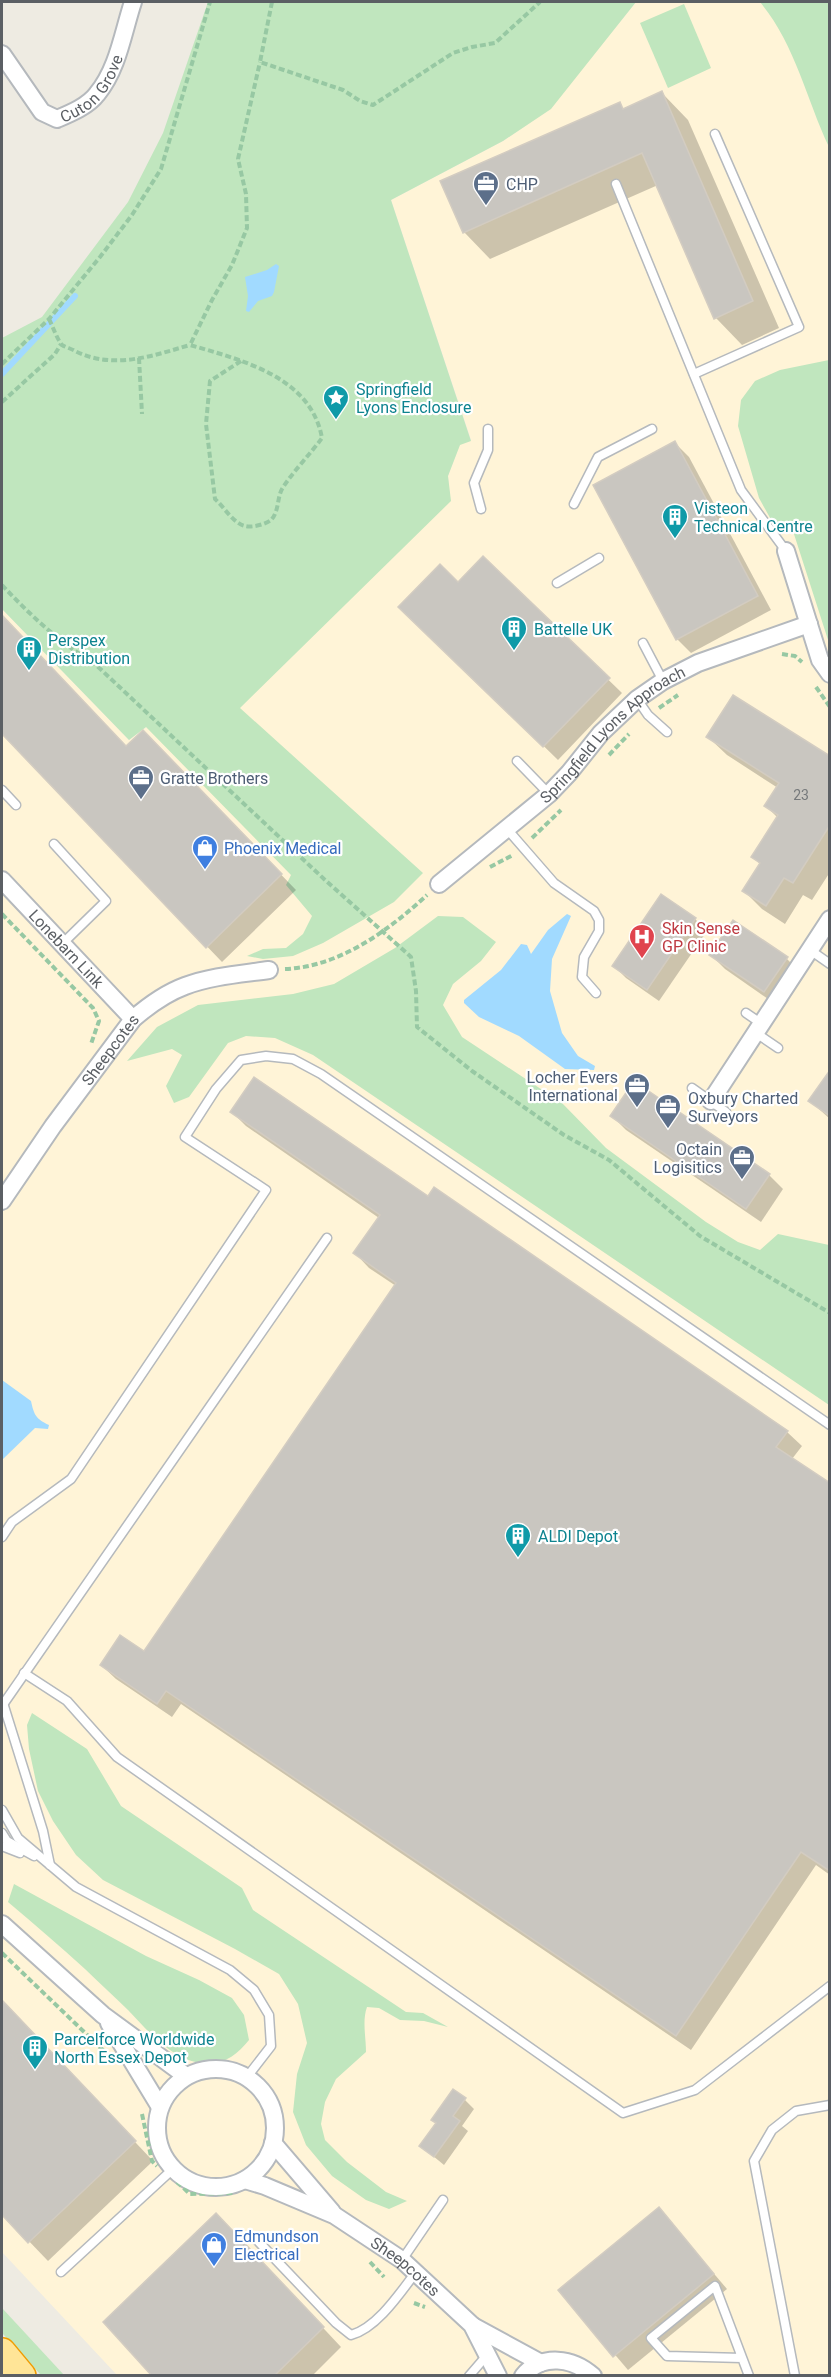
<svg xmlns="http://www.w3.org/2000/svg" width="831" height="2377" viewBox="0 0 831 2377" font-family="Roboto,sans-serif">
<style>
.commercial{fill:#fff4d7}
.green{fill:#c0e6be}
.water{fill:#a1daff}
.shadow{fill:#0003}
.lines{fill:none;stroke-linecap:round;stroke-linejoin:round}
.stream{stroke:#a1daff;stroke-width:6}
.building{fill:#c9c6c0;stroke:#d3ccc1;stroke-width:1.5}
.service-casing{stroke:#b5b9bd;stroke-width:11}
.minor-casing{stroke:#b5b9bd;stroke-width:20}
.trunk-casing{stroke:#f09c00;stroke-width:30}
.path{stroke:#97c8a3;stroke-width:4;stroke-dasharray:6 3;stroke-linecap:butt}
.service{stroke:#fff;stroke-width:8}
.minor{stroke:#fff;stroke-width:16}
.trunk{stroke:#ffe597;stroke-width:27}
.labels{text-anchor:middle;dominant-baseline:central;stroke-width:4.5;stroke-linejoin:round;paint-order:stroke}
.number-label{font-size:14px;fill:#76797b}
.street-label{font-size:16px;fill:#5b5f64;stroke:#fff}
.service-label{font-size:16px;fill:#4e5e75;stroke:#fff;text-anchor:start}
.culture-label{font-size:16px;fill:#0d838f;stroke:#fff;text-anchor:start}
.shop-label{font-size:16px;fill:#366cbe;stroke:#fff;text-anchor:start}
.health-label{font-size:16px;fill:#be3a42;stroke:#fff;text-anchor:start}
</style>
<rect width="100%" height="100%" fill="#eeebe2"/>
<polygon class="commercial" points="636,2 829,2 829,2375 117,2375 2,2252 2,609 129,740 450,501 448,476 460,444 471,440 391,200 503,141 550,109"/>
<g class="green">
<polygon points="208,2 636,2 551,109 503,141 391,200 471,441 460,445 448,476 451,501 240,708 423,873 394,902 323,943 293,956 263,959 247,956 263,949 286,948 303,934 312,916 286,885 291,875 146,727 129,740 2,609 2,338 42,317 128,202 163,133"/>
<path d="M760,2h69v145c-23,-49 -34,-103 -69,-145z"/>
<polygon points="684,4 711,68 668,88 640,23"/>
<polygon points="829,360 829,643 793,531 784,533 774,525 759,498 738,426 741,400 755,381 780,370"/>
<polygon points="438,916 463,917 496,942 481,961 453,984 443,1005 462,1037 562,1103 606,1148 706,1222 738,1242 760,1250 778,1234 829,1245 829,1405 313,1055 275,1038 246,1036 228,1043 189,1097 174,1103 166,1086 182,1055 172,1049 127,1061 157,1027 198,1005 293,994 334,984 395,948"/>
<path d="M32,1713l55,36 34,57 121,82 11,22 153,102 17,1 25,14 -24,-6 -24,-1 -21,-12 -12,-1c-5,14 -1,30 -1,45l-30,27 -11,23 -4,22 4,16 22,22 39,30 21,9 -18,8 -23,-9 -34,-24 -26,-31 -13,-33 4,-38 10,-31 -9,-39 -19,-30 -44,-25 -132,-69 -27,-25 -23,-34 -15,-30 -9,-42 -2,-24z"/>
<path d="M14,1884l132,72 53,24 33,18 12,17 5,25c-12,15 -26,26 -47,23 -30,-3 -54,-32 -74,-53 -14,-14 -29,-27 -43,-41 -25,-23 -51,-45 -77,-67z"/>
<polygon points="2,2308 64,2375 41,2375 2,2333"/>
</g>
<g class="water">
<polygon points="276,264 279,266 274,292 272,296 258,301 249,312 246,311 248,296 245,277 267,270"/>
<polygon points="567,914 571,916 552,959 550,991 562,1033 578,1056 595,1066 594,1070 565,1069 519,1036 479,1017 464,1003 464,1000 501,970 521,944 527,945 531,954 548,930"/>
<path d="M2,1380l29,21c3,14 5,18 18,24l-1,4 -13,-1 -33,32z"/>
</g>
<g class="shadow">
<polygon points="662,93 688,120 779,328 742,345 716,318 658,185 490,259 464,232 619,104 625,110"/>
<polygon points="675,443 689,457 771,610 691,653 677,639"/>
<polygon points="483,558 622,693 558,760 401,607 458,584"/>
<polygon points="2,616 127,748 157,747 296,890 222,962 2,733"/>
<polygon points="708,737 830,758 830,872 812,900 803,895 785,924 762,909 744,891 760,864 753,857 778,818 766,806 778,788 727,755"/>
<polygon points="695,919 707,931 659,1001 626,978 614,966"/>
<polygon points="711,955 787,959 801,973 778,1006 725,969"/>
<polygon points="830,1073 830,1119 810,1101"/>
<polygon points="232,1112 429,1198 435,1189 787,1432 802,1446 792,1459 830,1485 830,1875 816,1865 691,2050 181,1704 172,1717 116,1679 101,1665 144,1653 396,1286 369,1268 355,1253 379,1218 246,1126"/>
<polygon points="612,1116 769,1175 783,1189 761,1222 626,1130"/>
<polygon points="2,2001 153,2161 48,2261 2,2213"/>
<polygon points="465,2100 474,2109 462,2126 468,2131 444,2165 421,2146"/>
<polygon points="659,2209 727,2289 628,2370 560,2290"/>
<polygon points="235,2234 341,2347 312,2376 154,2376"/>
</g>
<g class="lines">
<polyline class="stream" points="2,374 75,296"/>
</g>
<g class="building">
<polygon points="662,91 753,301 714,319 642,153 463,233 440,181 620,102 623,109"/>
<polygon points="675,441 758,596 676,640 593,485"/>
<polygon points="483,556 610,678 543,747 398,607 440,564 458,582"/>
<polygon points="2,615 126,746 143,730 282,874 206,948 2,734"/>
<polygon points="733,695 830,756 830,825 793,883 784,878 766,906 742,891 760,863 751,857 778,815 764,806 779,783 706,737"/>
<polygon points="661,894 696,918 647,990 612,966"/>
<polygon points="733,920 788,957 764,992 709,955"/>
<polygon points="830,1070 830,1116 808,1101"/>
<polygon points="254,1077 428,1196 434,1187 788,1431 776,1447 830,1483 830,1871 801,1852 676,2036 166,1691 157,1704 100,1665 120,1635 144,1651 396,1283 353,1253 380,1215 230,1112"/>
<polygon points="634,1081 770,1174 746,1209 610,1116"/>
<polygon points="2,2000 136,2141 28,2243 2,2215"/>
<polygon points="453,2089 466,2098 453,2116 460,2121 434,2157 419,2146 436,2123 431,2120"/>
<polygon points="659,2207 714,2274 613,2357 558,2290"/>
<polygon points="216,2213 324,2327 274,2376 152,2376 103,2322"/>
</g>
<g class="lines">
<defs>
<g id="service">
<polyline points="616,184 741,490 786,551"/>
<polyline points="694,374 799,327 715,134"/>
<polyline points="574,504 598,457 652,429"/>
<polyline points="481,509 474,483 488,450 488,429"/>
<polyline points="557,583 599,558"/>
<polyline points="643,643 663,681"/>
<polyline points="637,699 648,715 667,732"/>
<polyline points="517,761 549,794"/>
<polyline points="2,790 16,805"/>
<polyline points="507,829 554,883 594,911 599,920 599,931 584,957 582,977 596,993"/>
<polyline points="54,844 106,901 62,944"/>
<polyline points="810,950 830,964"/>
<polyline points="746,1013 762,1024"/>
<polyline points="756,1033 778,1048"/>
<polyline points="692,1088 726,1112"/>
<polyline points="2,1537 12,1522 71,1479 266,1190 185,1137 216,1089 241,1060 266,1056 293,1059 321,1074 830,1425"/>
<polyline points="24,1673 67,1701 117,1757 623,2113 695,2090 830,1986"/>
<polyline points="3,1703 43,1831 50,1865"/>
<polyline points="2,1706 327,1238"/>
<polyline points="2,1810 18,1838 76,1887 230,1970 254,1990 269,2015 271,2046 247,2077"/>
<polyline points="2,1833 7,1841 34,1856"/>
<polyline points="2,1846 20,1853"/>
<path d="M256,2239l80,84 15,12c26,-7 49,-42 65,-63"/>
<polyline points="402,2260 443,2200"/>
<polyline points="61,2272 173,2169"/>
<polyline points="742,2358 667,2356 651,2338 715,2286 749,2376"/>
<polyline points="469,2376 488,2354"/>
<polyline points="795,2376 754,2161 772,2130 796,2111 830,2105"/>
</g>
<g id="minor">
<path id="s1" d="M2,54l40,58 15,7c14,-6 31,-13 40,-25 21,-25 26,-62 36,-92"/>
<polyline points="786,551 820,660 830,674"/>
<path id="s2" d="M2,880l131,139"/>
<path id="s3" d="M439,884l110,-90 20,-21 32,-40 36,-34 26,-18 35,-18 111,-39"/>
<polyline points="711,1101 830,919"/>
<path id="s4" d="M2,1201l51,-75 80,-107c15,-13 33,-26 52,-33 26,-10 56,-12 84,-16"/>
<polyline points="2,1924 103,2015 186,2076"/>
<polyline points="109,2023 160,2107"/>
<circle cx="216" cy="2128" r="59"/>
<polyline points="273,2143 332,2212"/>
<path id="s5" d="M245,2180l20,6 69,29 68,45 70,65 26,51"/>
<polyline points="473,2326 541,2363"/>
<path d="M523,2376c19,-23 50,-18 70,0"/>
</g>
<polyline id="trunk" points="2,2352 22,2376"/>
</defs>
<use href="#service" class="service-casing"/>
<use href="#minor" class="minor-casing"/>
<use href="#trunk" class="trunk-casing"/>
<g class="path">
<polyline points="272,2 260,62 343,90 360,101 373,105 453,53 472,47 495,43 540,2"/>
<path d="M49,319c4,8 8,20 13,26 3,2 10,4 13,6 38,19 77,5 115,-6"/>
<polyline points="139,358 142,414"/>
<path d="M241,361l-31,20 -4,43 9,75c10,9 18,24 30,27 7,2 21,-2 26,-6 8,-8 6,-22 11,-31 9,-15 29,-36 40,-51 -11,-61 -80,-78 -132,-93l22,-45 20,-35 15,-37 -1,-34 -8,-35 22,-97"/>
<polyline points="2,364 49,319 100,257 132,215 161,169 210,2"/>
<polyline points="2,402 55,354 61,344"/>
<path d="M2,585c27,29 58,58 93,79l229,215 87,78 5,34 1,36 55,44 92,64 45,25 91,76 130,77"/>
<polyline points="782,654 795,656 802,662"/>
<polyline points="816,687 830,707"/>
<polyline points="659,708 678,695"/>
<polyline points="609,755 629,734"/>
<polyline points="532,838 561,810"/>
<polyline points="490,867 513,855"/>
<polyline points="2,914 93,1008 99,1021 91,1044"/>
<path d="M285,969c54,-2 103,-38 142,-74"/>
<polyline points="2,1953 105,2052"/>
<polyline points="142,2114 152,2161 157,2166"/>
<polyline points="177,2182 190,2194 234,2193"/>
<polyline points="370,2262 384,2277"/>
<polyline points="414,2303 425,2307"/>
</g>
<use href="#service" class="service"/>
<use href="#minor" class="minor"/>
<use href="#trunk" class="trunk"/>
</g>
<defs>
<symbol id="office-pin" viewBox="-11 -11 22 30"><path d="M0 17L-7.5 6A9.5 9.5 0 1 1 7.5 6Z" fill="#5c6f8a" stroke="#fff"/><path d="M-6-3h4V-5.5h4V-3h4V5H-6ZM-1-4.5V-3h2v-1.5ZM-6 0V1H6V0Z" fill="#fff"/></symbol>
<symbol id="sight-pin" viewBox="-11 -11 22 30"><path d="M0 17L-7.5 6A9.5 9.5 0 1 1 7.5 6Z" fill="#0f9aa8" stroke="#fff"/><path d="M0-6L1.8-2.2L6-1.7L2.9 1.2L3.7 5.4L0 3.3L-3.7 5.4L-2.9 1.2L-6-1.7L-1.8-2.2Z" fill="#fff"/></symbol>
<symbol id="building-pin" viewBox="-11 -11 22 30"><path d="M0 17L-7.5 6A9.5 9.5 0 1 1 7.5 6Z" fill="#0f9aa8" stroke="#fff"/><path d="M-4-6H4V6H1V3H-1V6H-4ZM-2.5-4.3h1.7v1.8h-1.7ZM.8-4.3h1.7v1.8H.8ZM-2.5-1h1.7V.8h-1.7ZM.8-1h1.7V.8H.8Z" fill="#fff"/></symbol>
<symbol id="shop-pin" viewBox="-11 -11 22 30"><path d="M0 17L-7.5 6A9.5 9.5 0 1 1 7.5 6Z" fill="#3f7fe0" stroke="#fff"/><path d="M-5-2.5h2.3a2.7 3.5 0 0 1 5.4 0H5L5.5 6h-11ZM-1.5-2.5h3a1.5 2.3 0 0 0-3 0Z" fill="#fff"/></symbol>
<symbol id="hospital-pin" viewBox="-11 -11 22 30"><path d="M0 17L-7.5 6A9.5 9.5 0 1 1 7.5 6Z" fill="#e0444e" stroke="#fff"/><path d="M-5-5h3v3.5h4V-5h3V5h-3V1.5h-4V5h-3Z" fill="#fff"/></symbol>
</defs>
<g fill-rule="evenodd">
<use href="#office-pin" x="471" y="169" width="30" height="40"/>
<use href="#sight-pin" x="321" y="383" width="30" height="40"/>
<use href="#building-pin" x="660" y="502" width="30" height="40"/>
<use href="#building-pin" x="499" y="614" width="30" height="40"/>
<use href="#building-pin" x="14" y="634" width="30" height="40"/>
<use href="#office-pin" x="126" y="763" width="30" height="40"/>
<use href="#shop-pin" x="190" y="833" width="30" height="40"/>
<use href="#hospital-pin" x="627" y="922" width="30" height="40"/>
<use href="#office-pin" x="622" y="1071" width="30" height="40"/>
<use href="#office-pin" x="653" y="1092" width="30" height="40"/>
<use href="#office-pin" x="727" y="1143" width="30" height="40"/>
<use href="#building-pin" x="503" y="1521" width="30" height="40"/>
<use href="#building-pin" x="20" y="2033" width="30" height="40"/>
<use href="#shop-pin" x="199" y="2230" width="30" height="40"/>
</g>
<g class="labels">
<g class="number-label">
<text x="801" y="795">23</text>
</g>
<g class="street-label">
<text stroke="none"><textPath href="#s1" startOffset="135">Cuton Grove</textPath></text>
<text stroke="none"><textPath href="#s3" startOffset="230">Springfield Lyons Approach</textPath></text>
<text stroke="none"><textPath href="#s2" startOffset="94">Lonebarn Link</textPath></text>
<text stroke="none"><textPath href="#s4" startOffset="186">Sheepcotes</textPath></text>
<text stroke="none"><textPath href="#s5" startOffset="184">Sheepcotes</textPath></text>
</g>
<g class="service-label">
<text x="506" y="184">CHP</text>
<text x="160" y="778">Gratte Brothers</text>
<text x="618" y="1077" text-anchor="end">Locher Evers<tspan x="618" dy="18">International</tspan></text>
<text x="688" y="1098">Oxbury Charted<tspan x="688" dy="18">Surveyors</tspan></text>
<text x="722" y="1149" text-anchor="end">Octain<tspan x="722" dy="18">Logisitics</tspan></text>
</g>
<g class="culture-label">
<text x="356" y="389">Springfield<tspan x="356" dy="18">Lyons Enclosure</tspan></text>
<text x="694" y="508">Visteon<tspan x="694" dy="18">Technical Centre</tspan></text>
<text x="534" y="629">Battelle UK</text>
<text x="48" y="640">Perspex<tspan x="48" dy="18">Distribution</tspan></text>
<text x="538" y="1536">ALDI Depot</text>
<text x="54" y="2039">Parcelforce Worldwide<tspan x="54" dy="18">North Essex Depot</tspan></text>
</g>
<g class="shop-label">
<text x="224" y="848">Phoenix Medical</text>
<text x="234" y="2236">Edmundson<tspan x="234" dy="18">Electrical</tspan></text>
</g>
<g class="health-label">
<text x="662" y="928">Skin Sense<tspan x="662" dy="18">GP Clinic</tspan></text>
</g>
</g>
<rect width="831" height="2377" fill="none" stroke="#5b5f64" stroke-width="6"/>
</svg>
